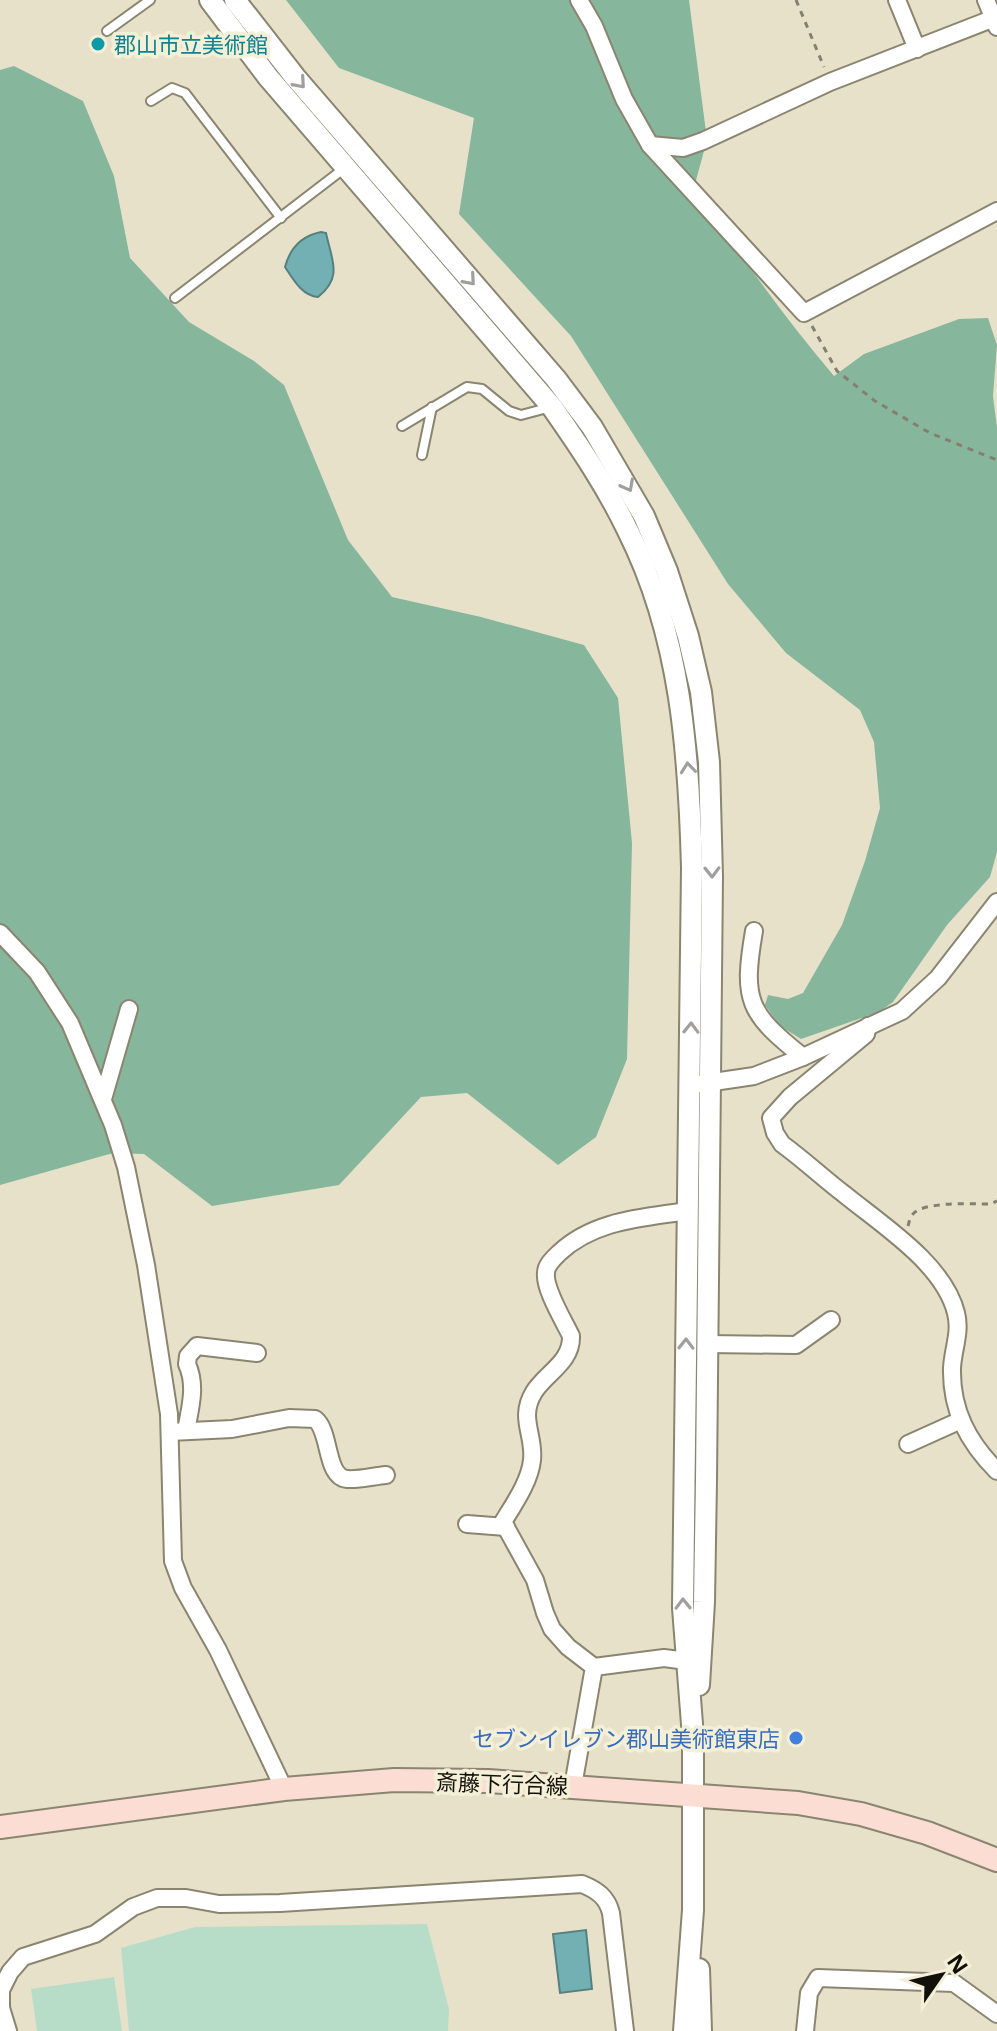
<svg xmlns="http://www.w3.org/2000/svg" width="997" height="2031" viewBox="0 0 997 2031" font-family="'Open Sans','Noto Sans JP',sans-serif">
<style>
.green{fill:#b7ddc8}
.forest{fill:#86b69c}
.water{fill:#73b0b3;stroke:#568080;stroke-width:2}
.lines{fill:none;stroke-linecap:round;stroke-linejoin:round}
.service-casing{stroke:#8a8570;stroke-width:12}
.minor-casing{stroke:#8a8570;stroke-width:20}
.tertiary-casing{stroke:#8a8570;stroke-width:24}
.secondary-casing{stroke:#8a8570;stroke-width:26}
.path{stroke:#848070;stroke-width:3;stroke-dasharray:6 6;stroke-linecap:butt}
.service{stroke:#fff;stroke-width:8}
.minor{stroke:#fff;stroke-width:16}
.tertiary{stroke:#fff;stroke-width:20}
.secondary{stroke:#fcddd4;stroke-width:22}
.oneway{stroke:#a09f9d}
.culture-dot{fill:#0f9aa8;stroke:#f4efd7;stroke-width:3}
.shop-dot{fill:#3f7fe0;stroke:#f4efd7;stroke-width:3}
.labels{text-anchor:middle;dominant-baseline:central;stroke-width:7;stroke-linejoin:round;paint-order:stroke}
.culture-label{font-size:22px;fill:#0d838f;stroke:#f4efd7;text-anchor:start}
.shop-label{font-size:22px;fill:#366cbe;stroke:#f4efd7;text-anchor:end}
.street-label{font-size:22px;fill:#121009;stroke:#f4efd7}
</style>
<rect width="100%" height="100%" fill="#e7e1ca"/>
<g class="green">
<polygon points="427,1924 449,2009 448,2031 129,2031 121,1948 195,1927"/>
<polygon points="114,1977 122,2031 37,2031 31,1989"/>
</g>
<g class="forest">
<path d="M286,0h403l18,140 -12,44c42,68 87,131 139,192l30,-22 95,-35 29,-1 9,27 -4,51 4,32v424l-7,25 -43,48 -54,77 -14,10 -78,27 -21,-13 -15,-21 3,-10 20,4 15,-6 39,-68 23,-64 15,-53 -6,-66 -14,-32 -74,-57 -58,-69 -157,-248 -112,-122 15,-96 -135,-50z"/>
<polygon points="14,66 83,101 114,176 130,258 189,322 254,361 284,385 348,540 392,597 481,617 584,645 618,698 632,843 627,1059 596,1137 558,1165 467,1093 421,1097 339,1185 212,1206 144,1154 113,1153 0,1185 0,70"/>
</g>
<g class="water">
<path d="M321,232l5,1c6,28 17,44 -8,64 -16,-1 -25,-18 -33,-30 5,-19 16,-31 36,-35z"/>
<polygon points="586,1930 592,1989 560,1993 553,1934"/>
</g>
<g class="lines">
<defs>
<g id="service">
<polyline points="107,31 150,0"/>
<polyline points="151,101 172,88 185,93 281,218"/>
<polyline points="175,298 346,167"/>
<polyline points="402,426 467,387 482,389 509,411 521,415 551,407"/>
<polyline points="422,455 432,407"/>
</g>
<g id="minor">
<polyline points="579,0 594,26 624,99 650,145 804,313 997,211"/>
<polyline points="897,0 917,49"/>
<polyline points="986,0 997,27"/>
<polyline points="650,145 683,148 703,141 830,82 997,17"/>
<path d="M754,931c-12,70 -6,82 49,126"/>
<polyline points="0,933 37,972 70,1023 113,1125 126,1167 146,1265 169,1414 173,1561 183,1588 218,1650 284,1789"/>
<path d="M868,1026l-2,8 -76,63 -19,21 4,15 7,11c22,16 41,34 62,50 38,31 100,70 112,119 5,19 -3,36 -4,55 -1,42 16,74 45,103"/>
<polyline points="700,1084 754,1076 803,1057 902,1011 938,978 997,902"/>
<polyline points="103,1099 129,1009"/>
<polyline points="707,1344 796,1345 831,1320"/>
<path d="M186,1431c4,-23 11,-45 1,-67l1,-8 9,-10 60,7"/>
<path d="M170,1432l62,-3 57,-11 26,1c16,12 10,58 32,60 12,1 27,-3 39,-4"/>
<polyline points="908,1444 959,1421"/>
<polyline points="467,1524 506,1527"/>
<polyline points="594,1667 664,1658 687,1661"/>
<path d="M573,1786l21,-119 -26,-20 -16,-18 -7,-16 -10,-33 -32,-58c11,-18 27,-41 29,-62 3,-25 -14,-42 2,-68 12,-19 38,-30 37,-56 -7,-15 -27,-47 -25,-63 0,-8 7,-14 13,-20 35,-33 83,-35 128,-42"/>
<path d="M8,2031l-7,-23v-18l9,-18 13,-15 72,-23 38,-27 24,-9h29l33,6 61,-1 302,-19c15,6 25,13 29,29l14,118"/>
<polyline points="805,2031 809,1993 818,1978 954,1983 997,2014"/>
</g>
<g id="tertiary">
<path d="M210,0l58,77 284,330c28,40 55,80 76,124 53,105 61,222 64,337l-9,740 10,129v173l-9,121"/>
<polyline points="235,0 295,77 556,379 592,427 644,516 667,571 688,636 701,692 709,762 712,877 706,1480 704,1602 699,1685"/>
<polyline points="699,1969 701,2031"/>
</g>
<polyline id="secondary" points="0,1827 284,1789 394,1780 488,1781 798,1803 861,1814 927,1833 997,1860"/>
</defs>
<use href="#service" class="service-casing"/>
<use href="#minor" class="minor-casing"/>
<use href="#tertiary" class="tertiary-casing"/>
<use href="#secondary" class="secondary-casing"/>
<g class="path">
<polyline points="796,0 824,67"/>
<polyline points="812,326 837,371 875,401 930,433 997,460"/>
<path d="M908,1226c1,-3 2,-10 5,-12 11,-13 60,-10 77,-10l7,-3"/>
</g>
<use href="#service" class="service"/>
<use href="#minor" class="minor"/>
<use href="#tertiary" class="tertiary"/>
<use href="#secondary" class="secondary"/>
</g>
<defs><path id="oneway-chevron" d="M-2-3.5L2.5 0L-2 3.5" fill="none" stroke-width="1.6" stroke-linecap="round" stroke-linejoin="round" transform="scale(2)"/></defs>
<g class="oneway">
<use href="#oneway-chevron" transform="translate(300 83) rotate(49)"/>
<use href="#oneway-chevron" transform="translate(470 280) rotate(49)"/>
<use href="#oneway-chevron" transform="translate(628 486) rotate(62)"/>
<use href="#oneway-chevron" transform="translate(688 768) rotate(-96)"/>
<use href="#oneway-chevron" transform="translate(712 872) rotate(89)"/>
<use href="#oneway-chevron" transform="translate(691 1028) rotate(-89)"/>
<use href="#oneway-chevron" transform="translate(686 1344) rotate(-89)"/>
<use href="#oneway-chevron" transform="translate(683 1604) rotate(-91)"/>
</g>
<circle class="culture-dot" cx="98" cy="44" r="8"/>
<circle class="shop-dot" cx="796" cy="1738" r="8"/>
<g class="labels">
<g class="culture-label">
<text x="114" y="44">郡山市立美術館</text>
</g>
<g class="shop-label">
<text x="780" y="1738">セブンイレブン郡山美術館東店</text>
</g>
<g class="street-label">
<text transform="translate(502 1783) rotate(2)">斎藤下行合線</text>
</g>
</g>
<g transform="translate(941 1975) rotate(56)" stroke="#f4efd7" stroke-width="6" paint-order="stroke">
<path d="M0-6L14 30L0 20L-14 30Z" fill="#121009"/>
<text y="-12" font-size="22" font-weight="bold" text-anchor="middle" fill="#121009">N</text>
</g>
</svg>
